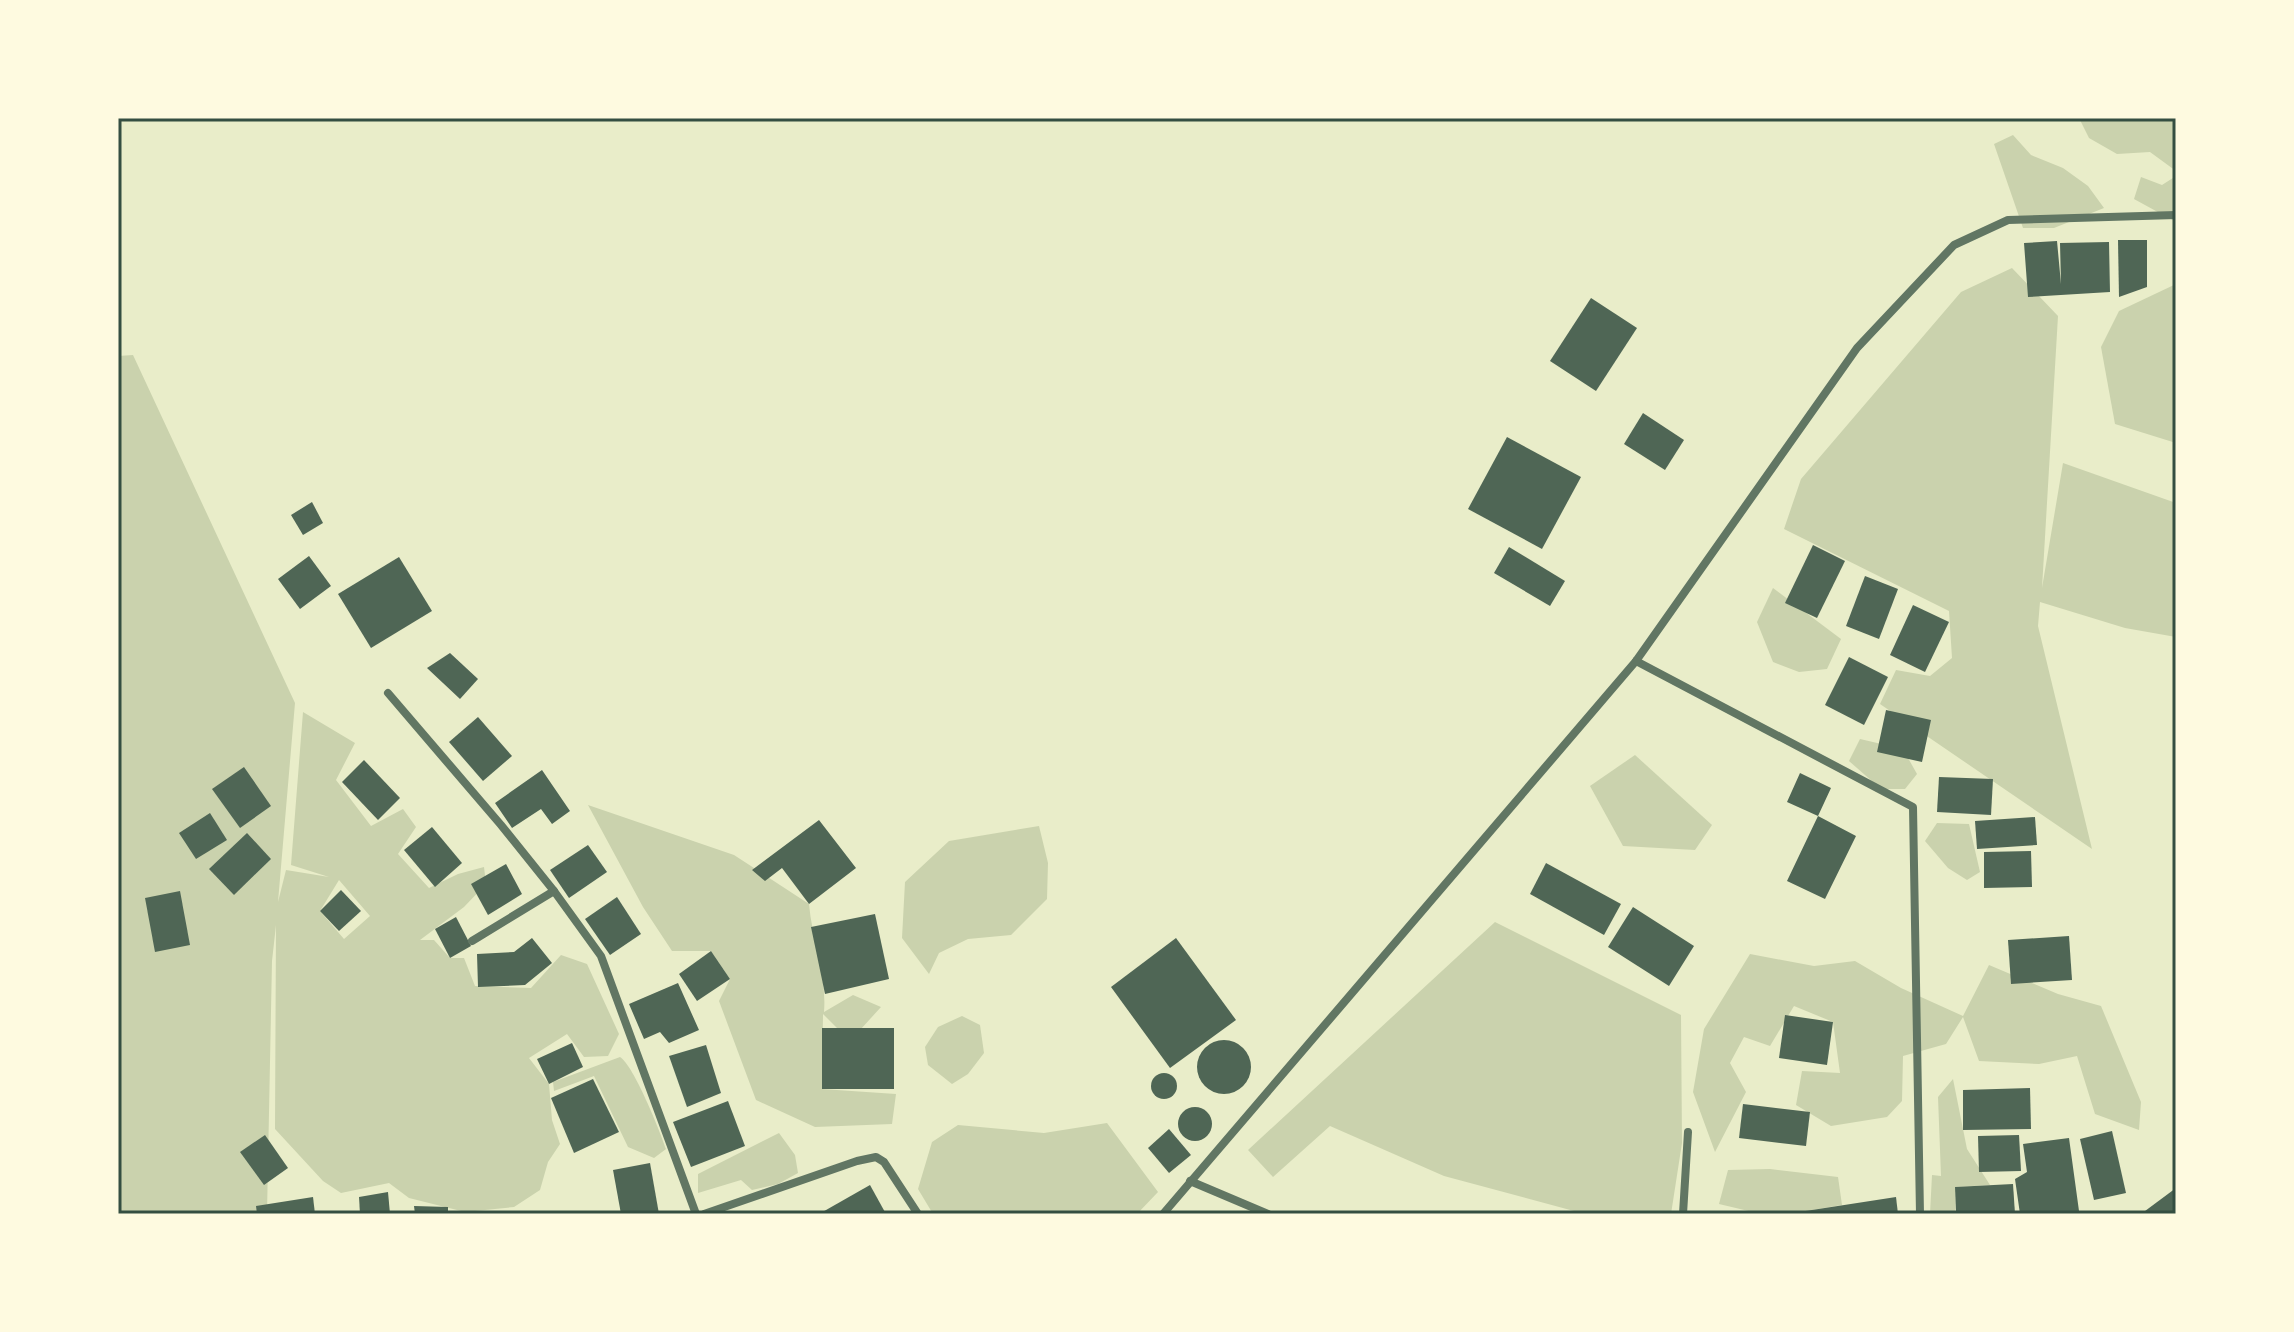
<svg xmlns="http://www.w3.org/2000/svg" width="2294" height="1332" viewBox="0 0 2294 1332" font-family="'Exo 2',sans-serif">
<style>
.green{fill:#cad2ad;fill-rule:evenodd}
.building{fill:#4f6655}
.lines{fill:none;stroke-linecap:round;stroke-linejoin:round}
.minor{stroke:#617663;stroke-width:8}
.neatline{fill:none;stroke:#344e41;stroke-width:3}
</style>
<rect width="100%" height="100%" fill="#e9edc9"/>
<g class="green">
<polygon points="2079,118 2176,118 2176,171 2150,152 2117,154 2089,138"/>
<polygon points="2013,135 2031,155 2063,168 2088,186 2104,208 2054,228 2023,228 1994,144"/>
<polygon points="2176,176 2176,222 2134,199 2141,177 2162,185"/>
<polygon points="2012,268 2058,316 2042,588 2063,463 2176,503 2176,637 2125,628 2040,602 2038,626 2092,849 1880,704 1896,670 1930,676 1952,658 1949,611 1784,529 1801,479 1961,292"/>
<polygon points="2176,284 2176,443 2115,424 2101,347 2119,311"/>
<path d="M133,355l162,348 -17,199 8,-32 43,7 -38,-12 12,-153 52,31 -19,37 35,46 32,-17 13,18 -18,27 31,34 29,-14 26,-7 2,17 -22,23 -44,33h14l16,18h14l11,28 56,2 30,-33 26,9 32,70 -11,22 -24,1 -17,-23 -38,24 20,26 3,36 8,24 -12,18 -8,28 -26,17 -49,5 -56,-14 -20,-15 -48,10 -18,-12 -48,-52 1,-204 -4,36 -5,253h-149v-858zM339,880l31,36 -26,23 -24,-28z"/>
<polygon points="1773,588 1841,639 1827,669 1799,672 1773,662 1757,622"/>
<polygon points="1860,739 1903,749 1917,774 1905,789 1881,789 1849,761"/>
<polygon points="1635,755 1712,825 1695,850 1623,846 1590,786"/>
<path d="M588,805l146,50 75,49c3,36 18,72 15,108l29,-17 28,12 -31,34 -27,-27 -1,75 74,5 -4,30 -77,3 -59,-27 -37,-99 11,-22 -19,-28h-39l-29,-44z"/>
<polygon points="1937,823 1969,824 1980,872 1967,880 1948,868 1925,841"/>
<polygon points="1039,826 1048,863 1047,899 1011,935 968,939 939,953 929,974 902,938 905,882 949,841"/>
<polygon points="1495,922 1681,1015 1682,1143 1671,1214 1585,1214 1444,1176 1330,1126 1273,1177 1248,1150"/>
<polygon points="1750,954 1814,966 1855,961 1901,988 1963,1016 1989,965 2058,994 2101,1006 2141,1102 2139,1130 2095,1114 2077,1056 2039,1064 1979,1061 1963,1017 1946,1044 1903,1056 1902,1101 1887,1117 1831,1126 1796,1105 1802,1071 1840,1073 1833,1022 1794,1006 1770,1046 1744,1037 1730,1063 1746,1092 1715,1152 1693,1092 1704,1029"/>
<polygon points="962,1016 980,1025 984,1053 968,1074 952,1084 928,1065 925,1047 938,1027"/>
<path d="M620,1057c14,9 40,74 46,92l-12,9 -26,-11 -34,-71 -40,15 -1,-9z"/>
<polygon points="1953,1079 1967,1149 1990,1185 1955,1187 1955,1214 1930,1214 1932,1175 1941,1176 1938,1097"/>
<polygon points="1107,1123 1158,1192 1137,1214 933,1214 918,1189 932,1142 958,1125 1044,1133"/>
<polygon points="779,1133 795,1155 798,1173 778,1184 752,1190 741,1180 698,1193 698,1174"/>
<polygon points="1770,1169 1838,1177 1842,1205 1788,1214 1761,1214 1719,1204 1728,1170"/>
</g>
<g class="building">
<polygon points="2118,240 2147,240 2147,287 2119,297"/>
<polygon points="2057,241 2061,284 2060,243 2109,242 2110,292 2028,297 2024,243"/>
<polygon points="1591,298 1637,328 1596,391 1550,361"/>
<polygon points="1643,413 1684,440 1665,470 1624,444"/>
<polygon points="1507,437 1581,477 1542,549 1468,509"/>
<polygon points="312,502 323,523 303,535 291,515"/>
<polygon points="1813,545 1845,561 1817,618 1785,603"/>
<polygon points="1509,547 1565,581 1550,606 1494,573"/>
<polygon points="309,556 331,586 300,609 278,579"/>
<polygon points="399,557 432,611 371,648 338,594"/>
<polygon points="1865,576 1898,589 1879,639 1846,626"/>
<polygon points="1913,605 1949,622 1925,672 1890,655"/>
<polygon points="450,653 478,679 460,699 427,668"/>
<polygon points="1849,657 1888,677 1864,725 1825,705"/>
<polygon points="1886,710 1931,720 1922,762 1877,752"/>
<polygon points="478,717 512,756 483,781 449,742"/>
<polygon points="364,760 400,798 378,820 342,782"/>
<polygon points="244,767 271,806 240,828 212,789"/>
<polygon points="542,770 570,811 552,824 541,809 512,828 495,803"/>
<polygon points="1800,773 1831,788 1818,816 1856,836 1825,899 1787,881 1818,816 1787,802"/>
<polygon points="1939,777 1993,779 1991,815 1937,812"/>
<polygon points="210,813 227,840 196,859 179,833"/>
<polygon points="2035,817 2037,845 1977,849 1975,821"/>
<polygon points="819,820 856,868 809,904 782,868 765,881 752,870"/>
<polygon points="432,827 462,863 435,887 404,850"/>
<polygon points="247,833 271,859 234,895 209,869"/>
<polygon points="588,845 607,872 569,898 550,870"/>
<polygon points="2031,851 2032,887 1984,888 1984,852"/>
<polygon points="1546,863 1621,904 1604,935 1530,894"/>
<polygon points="506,864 522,894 488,915 471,884"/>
<polygon points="341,890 361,911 339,931 320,911"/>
<polygon points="180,891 190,945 155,952 145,898"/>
<polygon points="617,897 641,934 610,955 585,919"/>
<polygon points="1633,907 1694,946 1669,986 1608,947"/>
<polygon points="875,914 889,979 825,994 811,927"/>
<polygon points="456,917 471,946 450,958 435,929"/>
<polygon points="2069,936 2072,980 2011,984 2008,940"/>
<polygon points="532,938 552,963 525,985 478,987 477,954 514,952"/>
<polygon points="1176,938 1236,1020 1170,1068 1111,987"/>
<polygon points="711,951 730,979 697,1001 679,974"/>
<polygon points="678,983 699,1030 669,1043 660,1032 644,1039 629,1004"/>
<polygon points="1785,1015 1833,1022 1827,1065 1779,1058"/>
<rect x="822" y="1028" width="72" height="61"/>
<circle cx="1224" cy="1067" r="27"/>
<polygon points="572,1043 583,1067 549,1084 537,1059"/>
<polygon points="706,1045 721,1093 687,1107 669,1056"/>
<circle cx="1164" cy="1086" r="13"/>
<polygon points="593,1079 619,1132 574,1153 551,1098"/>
<polygon points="2030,1088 2031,1129 1963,1130 1963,1090"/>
<polygon points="728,1101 745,1146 691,1167 673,1122"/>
<polygon points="1743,1104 1810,1112 1806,1146 1739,1138"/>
<circle cx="1195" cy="1124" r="17"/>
<polygon points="1169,1129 1191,1155 1169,1173 1148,1148"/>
<polygon points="2112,1131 2126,1193 2094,1200 2080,1139"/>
<polygon points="265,1135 288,1168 264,1185 240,1152"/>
<polygon points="2019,1135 2021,1171 1979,1172 1978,1136"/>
<polygon points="2069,1138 2079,1211 2020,1214 2015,1179 2027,1172 2023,1144"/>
<polygon points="650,1163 659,1214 621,1214 613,1170"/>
<polygon points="2013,1184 2015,1214 1956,1214 1955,1187"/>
<polygon points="870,1185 886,1214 819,1214"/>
<polygon points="2176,1188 2176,1214 2141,1214"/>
<polygon points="388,1192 390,1214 360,1214 359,1197"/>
<polygon points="313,1197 315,1214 257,1214 256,1206"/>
<polygon points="1896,1197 1898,1214 1799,1214 1799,1212"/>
<polygon points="414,1206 448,1207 448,1214 415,1214"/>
</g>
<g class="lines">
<g class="minor">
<polyline points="1636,661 1913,807 1920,1214"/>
<polyline points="388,693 501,825 554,891 601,956 696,1214"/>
<polyline points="472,941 554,891"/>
<polyline points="1190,1181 1268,1214"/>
<polyline points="704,1214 857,1161 876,1157 884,1162 918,1214"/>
<polyline points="1163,1214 1636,661 1857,348 1954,245 2008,220 2176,215"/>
<polyline points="1683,1214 1688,1132"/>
</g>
</g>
<rect width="2294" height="1332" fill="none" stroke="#fefae0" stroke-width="240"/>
<rect x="120" y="120" width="2054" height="1092" class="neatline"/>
</svg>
